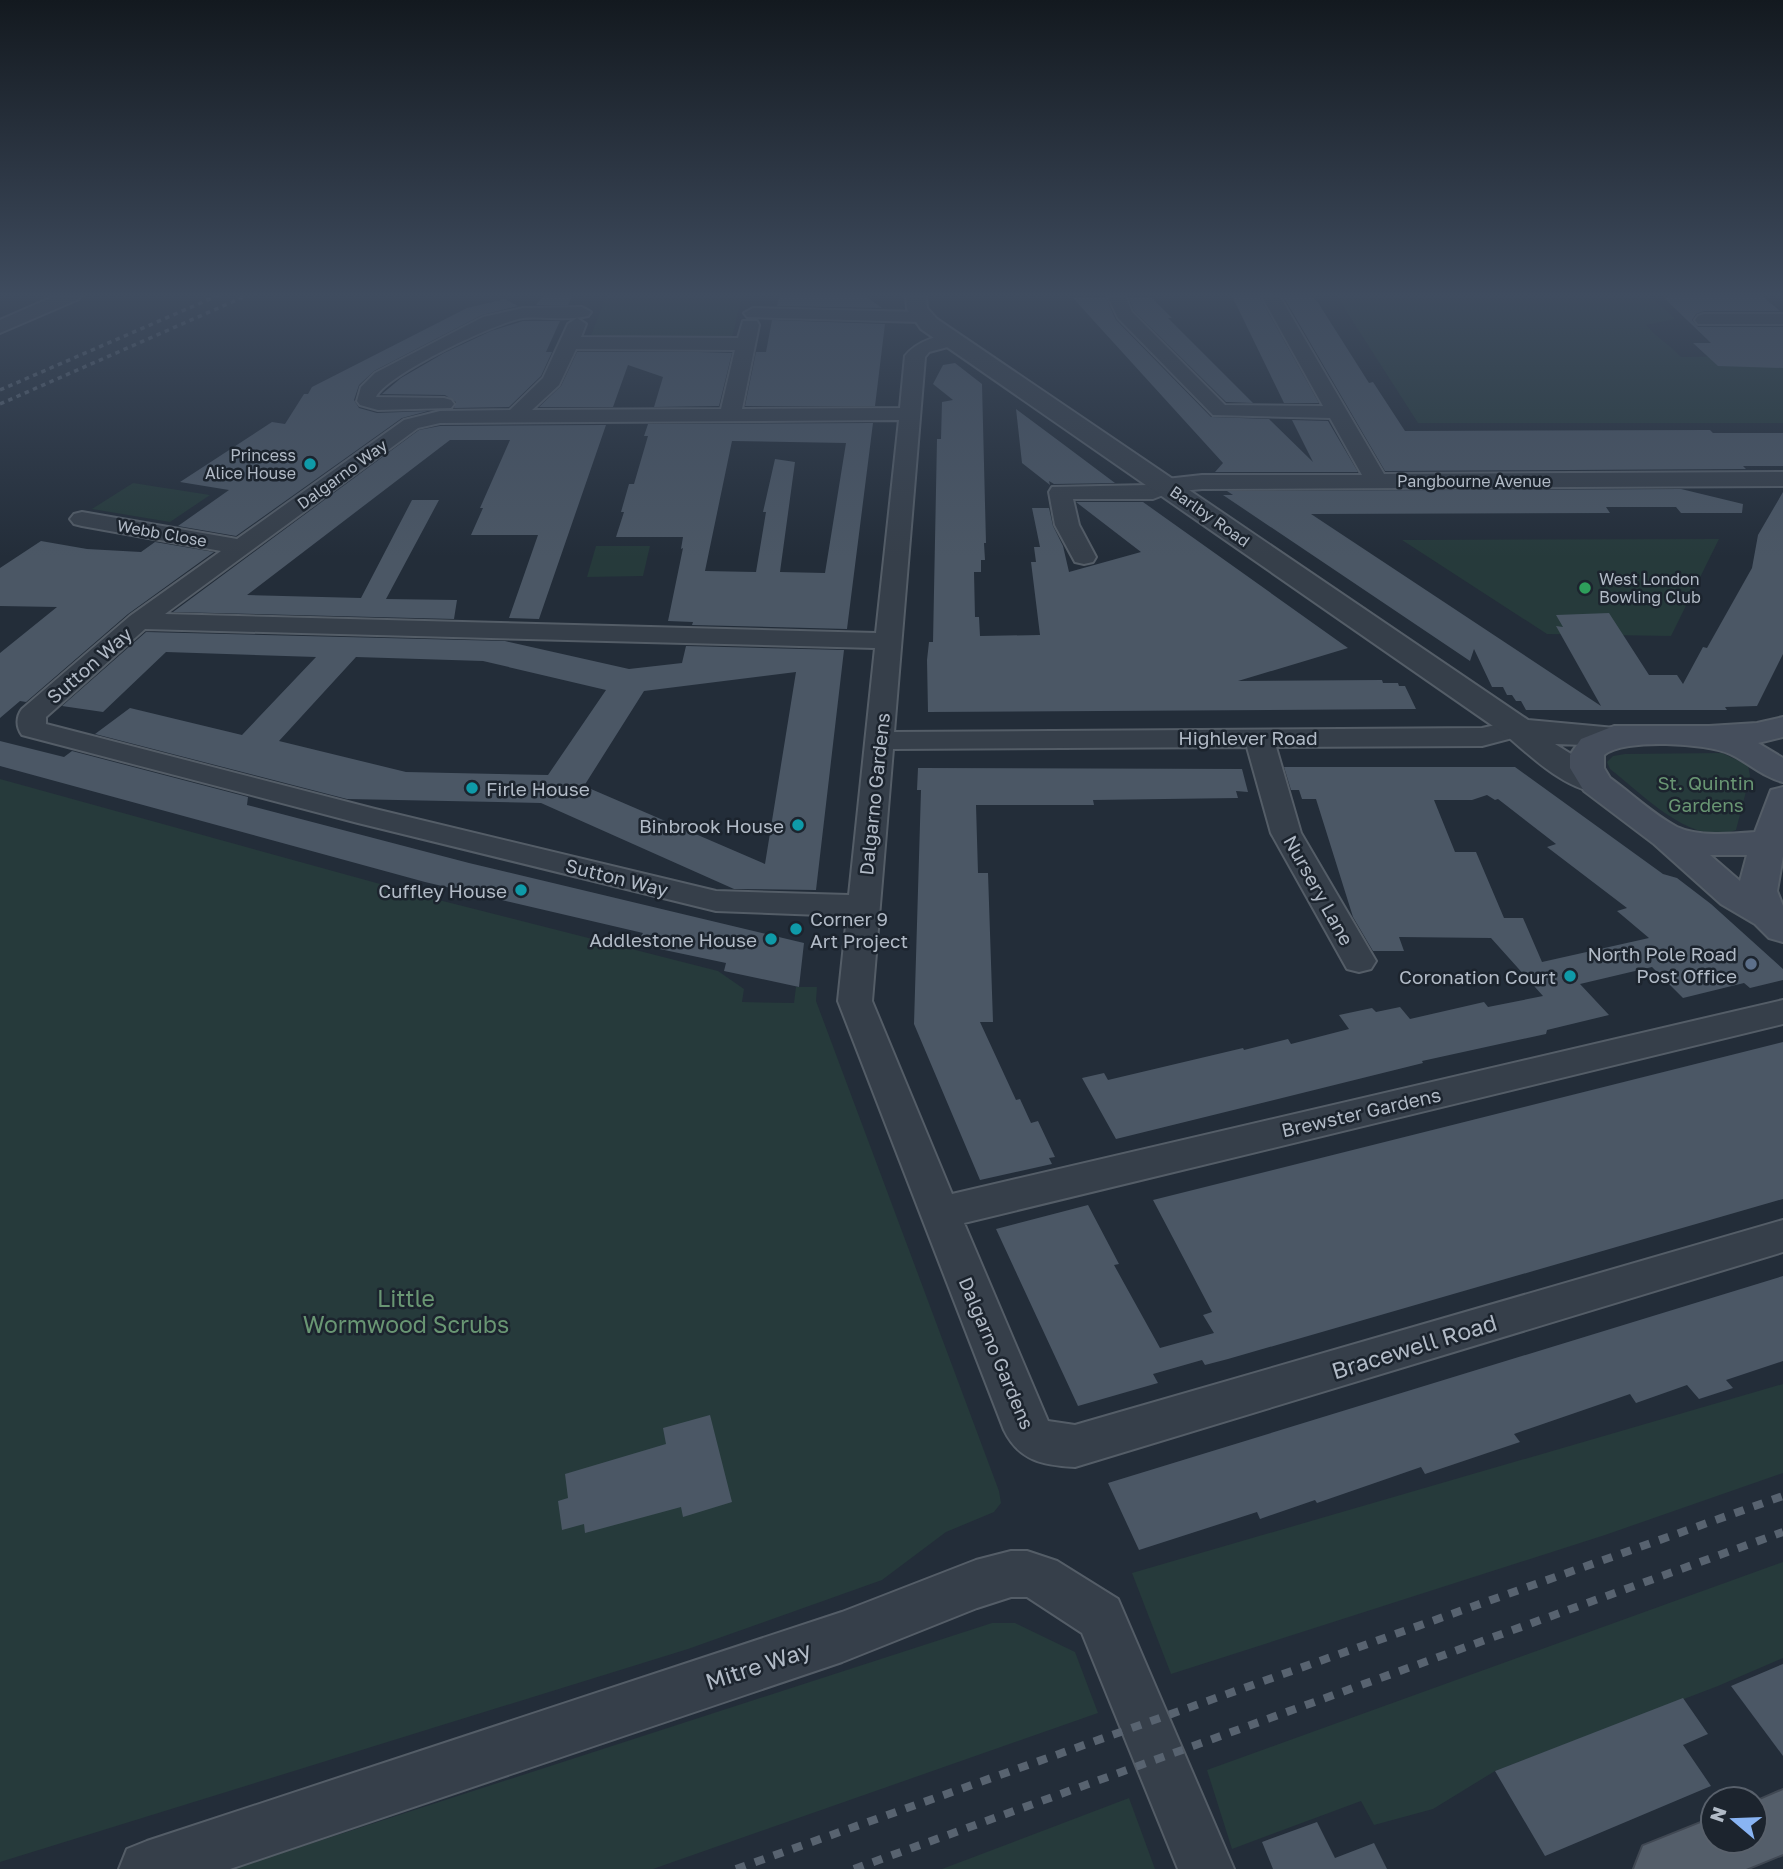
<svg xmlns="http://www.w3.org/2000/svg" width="1783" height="1869" viewBox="0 0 1783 1869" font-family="'Golos Text',sans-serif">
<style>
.green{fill:#263a3b}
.building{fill:#4b5765;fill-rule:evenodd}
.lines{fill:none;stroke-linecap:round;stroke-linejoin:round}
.minor-casing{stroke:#545d67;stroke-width:4}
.tertiary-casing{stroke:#545d67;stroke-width:4}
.secondary-casing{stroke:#545d67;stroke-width:4}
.primary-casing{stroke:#404853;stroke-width:4}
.minor{fill:#363f4a;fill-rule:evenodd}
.tertiary{fill:#363f4a;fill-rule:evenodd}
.secondary{fill:#454e5c;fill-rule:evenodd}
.primary{fill:#545e6a;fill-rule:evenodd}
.rail-far1{stroke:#586370;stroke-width:3.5;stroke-dasharray:4.5 4.5;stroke-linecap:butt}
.rail{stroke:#586370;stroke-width:8;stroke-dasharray:10 10;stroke-linecap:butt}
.culture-dot{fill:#0f9aa8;stroke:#1c242e;stroke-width:2.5}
.leisure-dot{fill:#2e9e5b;stroke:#1c242e;stroke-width:2.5}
.service-dot{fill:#5c6f8a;stroke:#1c242e;stroke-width:2.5}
.labels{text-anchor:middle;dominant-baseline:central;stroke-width:5;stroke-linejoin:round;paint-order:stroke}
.far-poi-label{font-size:16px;fill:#b1bac6;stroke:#1c242e;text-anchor:end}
.far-street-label{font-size:16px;fill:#b1bac6;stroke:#1c242e}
.street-label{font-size:19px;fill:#b1bac6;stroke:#1c242e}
.park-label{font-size:19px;fill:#699673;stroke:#1c242e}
.poi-label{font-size:19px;fill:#b1bac6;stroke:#1c242e;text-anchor:end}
.near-park-label{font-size:23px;fill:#699673;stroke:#1c242e}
.near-street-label{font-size:23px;fill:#b1bac6;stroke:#1c242e}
</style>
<rect width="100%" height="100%" fill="#232d39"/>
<g class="green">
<polygon points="607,295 742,295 732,338 590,338"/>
<path d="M1336,295h313l26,24 -29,6c11,13 24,20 35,32l102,-1v67h-365z"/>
<polygon points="133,483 210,495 170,522 92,509"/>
<polygon points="1719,539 1671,636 1547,634 1402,540"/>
<polygon points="596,546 650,546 643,576 587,577"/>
<path d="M1722,753l26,12 2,11 -14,54c-44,18 -93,-36 -126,-61l-3,-7 6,-6 12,-2z"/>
<polygon points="0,779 431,898 718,971 744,989 742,1002 794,1003 796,987 817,987 816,1001 999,1491 1001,1503 994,1512 946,1532 882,1580 688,1649 0,1862"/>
<polygon points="1783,1384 1783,1473 1605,1535 1171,1674 1132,1573"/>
<polygon points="1783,1562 1783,1658 1718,1686 1495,1771 1433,1809 1374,1825 1361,1801 1232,1849 1207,1770"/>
<polygon points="992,1623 1015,1623 1075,1652 1098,1713 653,1869 232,1869"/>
<polygon points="1129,1798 1155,1869 942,1869"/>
</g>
<g class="building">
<polygon points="544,295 571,295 572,296 568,305 536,305"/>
<polygon points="782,295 864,295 882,308 777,306 779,298"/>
<polygon points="1666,295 1761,295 1780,311 1704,311 1696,314 1692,320 1698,327 1783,327 1783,368 1718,366 1693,343 1711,343 1664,298 1668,298"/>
<polygon points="1232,296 1259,296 1319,403 1284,403"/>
<polygon points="1283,296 1311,296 1317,301 1369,383 1373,382 1405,431 1710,430 1713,433 1783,433 1783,466 1743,466 1746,469 1385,471"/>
<polygon points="1073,298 1106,298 1116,320 1211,417 1269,419 1313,462 1292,420 1328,421 1358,472 1215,472 1223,463"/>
<polygon points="1129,298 1152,298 1172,318 1168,318 1253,403 1226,402 1134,311"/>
<polygon points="505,299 518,306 482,315 374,371 359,385 354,400 359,408 377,413 428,411 402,418 236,536 178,526 229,490 180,482 272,422 285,424 304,394 308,394 312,387 467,308"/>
<polygon points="772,320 885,324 875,406 745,406 756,352 766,352"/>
<polygon points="523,321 560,321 546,352 552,352 541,376 509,407 454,408 456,402 445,395 382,394 401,378 444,353 491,331"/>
<polygon points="577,352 699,352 732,353 719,406 654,407 663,377 628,365 613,407 539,407 561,386"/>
<polygon points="955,363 982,384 986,543 984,543 985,560 981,560 981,572 974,572 975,617 979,617 980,636 1040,635 1031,562 1036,562 1034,547 1040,547 1032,508 1049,508 1053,526 1063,546 1069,572 1141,552 1076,502 1143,502 1348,648 1238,681 1382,680 1383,683 1398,683 1399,686 1405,686 1416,709 928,712 927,660 929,642 933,642 937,439 941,439 942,402 953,400 933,384 943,365"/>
<polygon points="1016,409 1063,444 1115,483 1054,484 1049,481 1050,485 1022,463"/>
<path d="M873,423l-26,206 -155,-4 1,-3 -25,-1 15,-73 -2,1 2,-12h-67l8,-25h-3l8,-28h5l14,-48h-4l4,-12zM732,441l114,2 -21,130 -45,-1 15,-110 -20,-3 -12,53h3l-10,60 -51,-1z"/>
<polygon points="606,425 539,619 509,618 538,535 471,535 483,508 480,508 510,440 450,440 247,595 361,598 412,500 439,500 386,599 457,600 454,619 173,612 419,430 440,426"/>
<polygon points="1681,489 1743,504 1742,513 1681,513 1676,507 1606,507 1610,513 1311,514 1601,706 1556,626 1563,627 1556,615 1609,613 1649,675 1677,675 1683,684 1703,647 1707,648 1752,568 1758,535 1783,492 1783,654 1757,706 1725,707 1727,710 1526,710 1521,701 1516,701 1512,695 1507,695 1503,687 1492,687 1474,649 1470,661 1223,495 1233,495 1227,491"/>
<polygon points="41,541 87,549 141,552 155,542 214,552 128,614 26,702 20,701 0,718 0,653 57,607 0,606 0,568"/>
<path d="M146,632l359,9 124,28 53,-6 4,-17 158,4 -28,240 -82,-1 -193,-86 -194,-4 -252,-65 35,-26 112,27 74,-78 -150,-5 -63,60 -41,-6zM356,657l127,4 123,29 -58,85 -142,-3 -127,-31zM796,672l-31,192 -181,-78 60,-95z"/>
<polygon points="0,741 64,757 72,751 248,797 247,805 469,863 804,943 799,987 724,971 726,963 636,944 643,933 425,882 0,766"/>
<path d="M1284,767h231l148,107 14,4 34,26 72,65v11l-33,8 -6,-5 -61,15 -31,-31 -72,17 29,31 -62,15 -1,4 -124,27 1,2 -307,76 -34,-61 22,-5 4,7 135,-32 1,2 44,-11 3,5 58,-15 -10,-14 33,-7 4,4 24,-5 10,12 74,-17 4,5 55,-11 -52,-58 -92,-1 5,14h-31l-20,-34 -37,-118h-14l-3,-9h-8zM1487,795l8,5 3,-1 58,45 -9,3 80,61 -10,3 32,27 -107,24 -19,-44h-19l-28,-66h-21l-21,-52h38z"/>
<polygon points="918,768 1242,769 1248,792 1236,791 1238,798 1093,800 1094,805 976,805 978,873 988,873 993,1022 980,1022 1016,1100 1020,1099 1031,1123 1038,1121 1055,1157 1049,1158 1052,1164 980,1180 914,1024 921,790 917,790"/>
<polygon points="1783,1042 1783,1199 1228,1359 1205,1365 1202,1360 1153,1374 1158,1383 1078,1406 996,1229 1088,1205 1119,1264 1114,1265 1160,1348 1214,1333 1203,1315 1212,1312 1153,1200"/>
<polygon points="1783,1276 1783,1361 1726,1380 1733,1388 1699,1399 1687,1385 1636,1403 1630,1394 1514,1434 1520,1442 1425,1474 1421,1467 1317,1503 1315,1500 1260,1519 1257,1512 1139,1550 1108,1483"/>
<polygon points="710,1415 732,1502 683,1517 681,1507 585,1533 584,1524 562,1530 558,1501 568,1498 565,1474 666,1444 663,1428"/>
<polygon points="1783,1664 1783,1756 1731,1686"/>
<polygon points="1683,1698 1708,1734 1683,1745 1711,1786 1545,1856 1495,1771"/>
<polygon points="1317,1822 1335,1858 1374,1843 1387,1869 1273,1869 1262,1842"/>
</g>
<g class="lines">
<defs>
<g id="minor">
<polygon points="57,295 82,295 79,299 0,333 0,320"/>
<polygon points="1107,295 1125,295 1132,312 1225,405 1323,406 1261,295 1279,295 1384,474 1783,472 1783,486 1202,489 1171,492 1153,499 1073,499 1079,525 1096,557 1093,562 1084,564 1075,562 1055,525 1049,492 1052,487 1149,485 1166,479 1202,475 1362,475 1330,418 1213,415 1118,318"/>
<path d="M582,307l9,5 -3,4c-21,5 -44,0 -65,2 -27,4 -137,57 -147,79l68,1 7,2 3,4 -3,4 -73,2 -18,-5 -3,-4 4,-14 14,-14 108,-56 40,-9z"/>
<polygon points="753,308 921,312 930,317 921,322 747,317 744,313"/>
<polygon points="1704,314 1783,314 1783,324 1698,324 1695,320 1698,316"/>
<path d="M577,318l9,6 -5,13 157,1 5,-17h14l2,4 -17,84 158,-1 5,-52c11,-14 36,-24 54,-20l2,4 -2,4 -30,8 -4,5 -31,375 588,-4 36,-8 10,2 4,6 -4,6 -46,12 -206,1 25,86 75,128 -5,8 -12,3 -12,-3 -76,-136 -24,-86 -354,2 -21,252 80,193 831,-194v24l-819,199 84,198 27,4 708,-205v32l-708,215c-32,-2 -56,-6 -71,-37l-166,-429 9,-85 -131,-5 -358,-88 -336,-88c-6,-8 -6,-18 0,-26l108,-93 91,-65 -139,-25 -8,-2 -4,-5 4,-5 8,-2 155,27 167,-119 36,-9 70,-1 33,-32 25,-54zM576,349l159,1 -14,59 -189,1 27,-25zM899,420l-23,213 -711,-19 253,-186 22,-5zM145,629l730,19 -26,247 -133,-4 -341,-82 -329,-85v-7z"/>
<polygon points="1011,1551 1027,1551 1057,1561 1118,1599 1234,1869 1178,1869 1082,1633 1027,1597 1011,1597 977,1608 842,1662 230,1869 119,1869 127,1849 147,1841 842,1612 976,1560"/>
</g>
<path id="tertiary" d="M906,295h20l1,13 10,11 591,401 98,9 4,7 -4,7 -12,3 -59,-2 53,33 5,7 -5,7c-33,8 -78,-35 -102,-56l-585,-406 -14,-20z"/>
<path id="secondary" d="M1783,717v20l-25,6 25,15v24c-20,-5 -34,-19 -53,-28 -23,-11 -106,-16 -126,1v13l6,10c21,15 44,37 67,49 21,10 55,7 78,5l16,-42 12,-3v69l-6,35 6,15v36l-14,-4 -14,-14 -34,-20 -67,-60 -70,-53 -14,-23v-13l11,-16 33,-13h95l48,-3zM1710,855h37l-7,26z"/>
<polygon id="primary" points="1783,1790 1783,1854 1746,1869 1634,1869 1643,1846 1713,1818 1713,1841 1755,1841 1755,1802"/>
</defs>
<use href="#minor" class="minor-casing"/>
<use href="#tertiary" class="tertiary-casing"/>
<use href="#secondary" class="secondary-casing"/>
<use href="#primary" class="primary-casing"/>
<use href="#minor" class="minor"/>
<use href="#tertiary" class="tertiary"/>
<use href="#secondary" class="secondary"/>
<use href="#primary" class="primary"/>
<g class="rail-far1">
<polyline points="0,390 219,295"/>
<polyline points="0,404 248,295"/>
</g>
<g class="rail">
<polyline points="736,1869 1783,1496"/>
<polyline points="854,1869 1783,1532"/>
</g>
</g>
<linearGradient id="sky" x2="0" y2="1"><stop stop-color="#13191f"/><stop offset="0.53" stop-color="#3f4c5f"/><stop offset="1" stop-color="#3f4c5f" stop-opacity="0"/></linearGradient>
<rect width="1783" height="557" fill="url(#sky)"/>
<g class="culture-dot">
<circle cx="310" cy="464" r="7"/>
<circle cx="472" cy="788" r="7"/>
<circle cx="798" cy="825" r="7"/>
<circle cx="521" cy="890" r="7"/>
<circle cx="796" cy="929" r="7"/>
<circle cx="771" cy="939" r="7"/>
<circle cx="1570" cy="976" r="7"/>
</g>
<circle class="leisure-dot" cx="1585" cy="588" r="7"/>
<circle class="service-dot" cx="1751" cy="964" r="7"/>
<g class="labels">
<g class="far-poi-label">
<text x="296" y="455">Princess<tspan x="296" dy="18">Alice House</tspan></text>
<text x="1599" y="579" text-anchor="start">West London<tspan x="1599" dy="18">Bowling Club</tspan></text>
</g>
<g class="far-street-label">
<text transform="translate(342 474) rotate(-36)">Dalgarno Way</text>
<text x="1474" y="481">Pangbourne Avenue</text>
<text transform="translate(1210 516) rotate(35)">Barlby Road</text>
<text transform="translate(162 533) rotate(10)">Webb Close</text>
</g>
<g class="street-label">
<text transform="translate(89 665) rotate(-41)">Sutton Way</text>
<text x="1248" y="737">Highlever Road</text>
<text transform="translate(874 794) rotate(-84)">Dalgarno Gardens</text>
<text transform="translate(617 877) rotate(14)">Sutton Way</text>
<text transform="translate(1319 890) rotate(61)">Nursery Lane</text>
<text transform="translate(1361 1112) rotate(-13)">Brewster Gardens</text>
<text transform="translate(997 1353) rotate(67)">Dalgarno Gardens</text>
</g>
<g class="park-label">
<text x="1706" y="782">St. Quintin<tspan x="1706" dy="22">Gardens</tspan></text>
</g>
<g class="poi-label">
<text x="486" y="788" text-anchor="start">Firle House</text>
<text x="784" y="825">Binbrook House</text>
<text x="507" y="890">Cuffley House</text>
<text x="810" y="918" text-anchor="start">Corner 9<tspan x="810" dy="22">Art Project</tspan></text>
<text x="757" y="939">Addlestone House</text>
<text x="1737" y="953">North Pole Road<tspan x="1737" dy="22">Post Office</tspan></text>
<text x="1556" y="976">Coronation Court</text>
</g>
<g class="near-park-label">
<text x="406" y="1298">Little<tspan x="406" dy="26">Wormwood Scrubs</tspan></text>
</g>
<g class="near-street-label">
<text transform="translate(1414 1346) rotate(-17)">Bracewell Road</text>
<text transform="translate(758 1665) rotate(-18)">Mitre Way</text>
</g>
</g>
<g transform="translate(1734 1820) rotate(289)"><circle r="33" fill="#1c242e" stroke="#58606b" stroke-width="2"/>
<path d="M0-5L12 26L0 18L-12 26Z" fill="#89b4f3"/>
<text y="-10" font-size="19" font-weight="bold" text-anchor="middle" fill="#b1bac6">N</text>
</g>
</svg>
